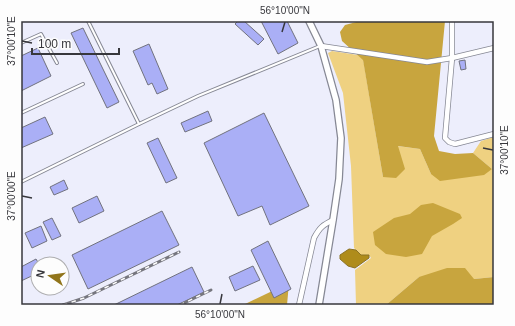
<svg xmlns="http://www.w3.org/2000/svg" width="515" height="326" viewBox="0 0 515 326" font-family="Arial,sans-serif">
<style>
.green{fill:#efd181}
.forest{fill:#c8a53e}
.water{fill:#af8c1b;stroke:#8b7225}
.building{fill:#aaaff6;stroke:#71727e}
.lines{fill:none;stroke-linecap:round;stroke-linejoin:round}
.service-casing{stroke:#868894;stroke-width:4}
.minor-casing{stroke:#868894;stroke-width:6}
.tertiary-casing{stroke:#868894;stroke-width:8}
.service{stroke:#fff;stroke-width:2}
.minor{stroke:#fff;stroke-width:4.5}
.tertiary{stroke:#fff;stroke-width:5.5}
.rail-casing{stroke:#76767e;stroke-width:3}
.rail{stroke:#fdfdfd;stroke-width:1.5;stroke-dasharray:4.5;stroke-linecap:butt}
.ticks{fill:none;stroke:#37373c;stroke-width:1.5}
.neatline{fill:none;stroke:#37373c;stroke-width:1.5}
.ticks-label{font-size:10px;text-anchor:middle;fill:#37373c}
</style>
<rect width="100%" height="100%" fill="#edeefc"/>
<polygon class="green" points="332,51 358,55 363,59 383,177 397,146 420,149 431,174 492,169 473,153 481,141 494,137 494,277 474,279 419,277 386,305 356,305 355,270 371,258 369,255 361,255 354,248 351,166 343,93 328,53"/>
<g class="forest">
<polygon points="360,21 445,21 434,136 439,151 455,154 473,153 492,169 484,175 440,181 431,174 420,149 398,146 405,169 396,178 383,177 363,60 342,41 340,32 345,25"/>
<polygon points="433,203 460,214 462,218 453,224 432,236 422,254 406,257 386,254 375,245 373,232 394,218 410,214 421,205"/>
<polygon points="447,268 465,268 474,279 494,277 494,305 386,305 419,277"/>
<polygon points="289,283 287,305 243,305"/>
</g>
<polygon class="water" points="349,249 356,250 361,255 369,255 369,258 355,268 348,266 340,259 340,255"/>
<g class="building">
<polygon points="238,21 244,21 264,39 258,45 235,24"/>
<polygon points="261,21 287,21 298,43 278,54"/>
<polygon points="83,28 119,102 107,108 71,33"/>
<polygon points="149,44 168,89 157,94 152,83 148,85 133,51"/>
<polygon points="38,48 51,76 21,91 21,56"/>
<polygon points="465,60 466,69 461,70 459,61"/>
<polygon points="208,111 212,121 185,132 181,123"/>
<polygon points="264,113 309,206 270,225 262,206 238,216 204,143"/>
<polygon points="45,117 53,134 21,148 21,128"/>
<polygon points="158,138 177,178 166,183 147,143"/>
<polygon points="64,180 68,189 54,195 50,187"/>
<polygon points="97,196 104,211 79,223 72,208"/>
<polygon points="162,211 179,245 88,289 72,255"/>
<polygon points="52,218 61,236 52,240 43,222"/>
<polygon points="41,226 47,241 32,248 25,233"/>
<polygon points="268,241 291,289 274,298 251,250"/>
<polygon points="36,259 39,264 38,264 38,273 21,281 21,267"/>
<polygon points="253,266 260,280 235,291 229,277"/>
<polygon points="192,267 204,292 177,305 114,305"/>
</g>
<g class="lines">
<defs>
<g id="service">
<polyline points="88,21 139,124"/>
<polyline points="21,43 41,34 57,63"/>
<polyline points="21,113 83,84"/>
<polyline points="21,182 139,124 198,96 320,46"/>
</g>
<g id="minor">
<polyline points="452,21 452,58 445,138 449,142 455,144 494,134"/>
<polyline points="321,46 427,62 452,58 494,48"/>
<path d="M299,305l15,-67c6,-11 9,-13 19,-18"/>
</g>
<polyline id="tertiary" points="309,21 321,46 336,100 341,138 339,179 333,220 319,305"/>
</defs>
<use href="#service" class="service-casing"/>
<use href="#minor" class="minor-casing"/>
<use href="#tertiary" class="tertiary-casing"/>
<use href="#service" class="service"/>
<use href="#minor" class="minor"/>
<use href="#tertiary" class="tertiary"/>
<defs>
<g id="rail">
<polyline points="63,305 84,298 179,252"/>
<polyline points="180,305 211,290"/>
</g>
</defs>
<use href="#rail" class="rail-casing"/>
<use href="#rail" class="rail"/>
</g>
<path class="ticks" d="M282,32l3,-10M22,41l10,2M483,148l10,2M22,196l10,2M220,304l2,-10"/>
<rect width="515" height="326" fill="none" stroke="#fdfdfd" stroke-width="44"/>
<g transform="translate(50 276) rotate(283)"><circle r="19" fill="#fdfdfd" stroke="#aeaeb0"/>
<path d="M0-3L7 15L0 10L-7 15Z" fill="#91751b"/>
<text y="-6" font-size="11" font-weight="bold" text-anchor="middle" fill="#37373c">N</text>
</g>
<path d="M32 48v6h87v-6" fill="none" stroke="#37373c" stroke-width="2"/>
<text x="38" y="48" font-size="12" fill="#37373c" stroke="#fdfdfd" stroke-width="3" paint-order="stroke">100 m</text>
<rect x="22" y="22" width="471" height="282" class="neatline"/>
<g class="ticks-label">
<text x="285" y="14">56°10'00"N</text>
<text transform="translate(11 41) rotate(-90)" y="4">37°00'10"E</text>
<text transform="translate(504 150) rotate(-90)" y="4">37°00'10"E</text>
<text transform="translate(11 196) rotate(-90)" y="4">37°00'00"E</text>
<text x="220" y="318">56°10'00"N</text>
</g>
</svg>
